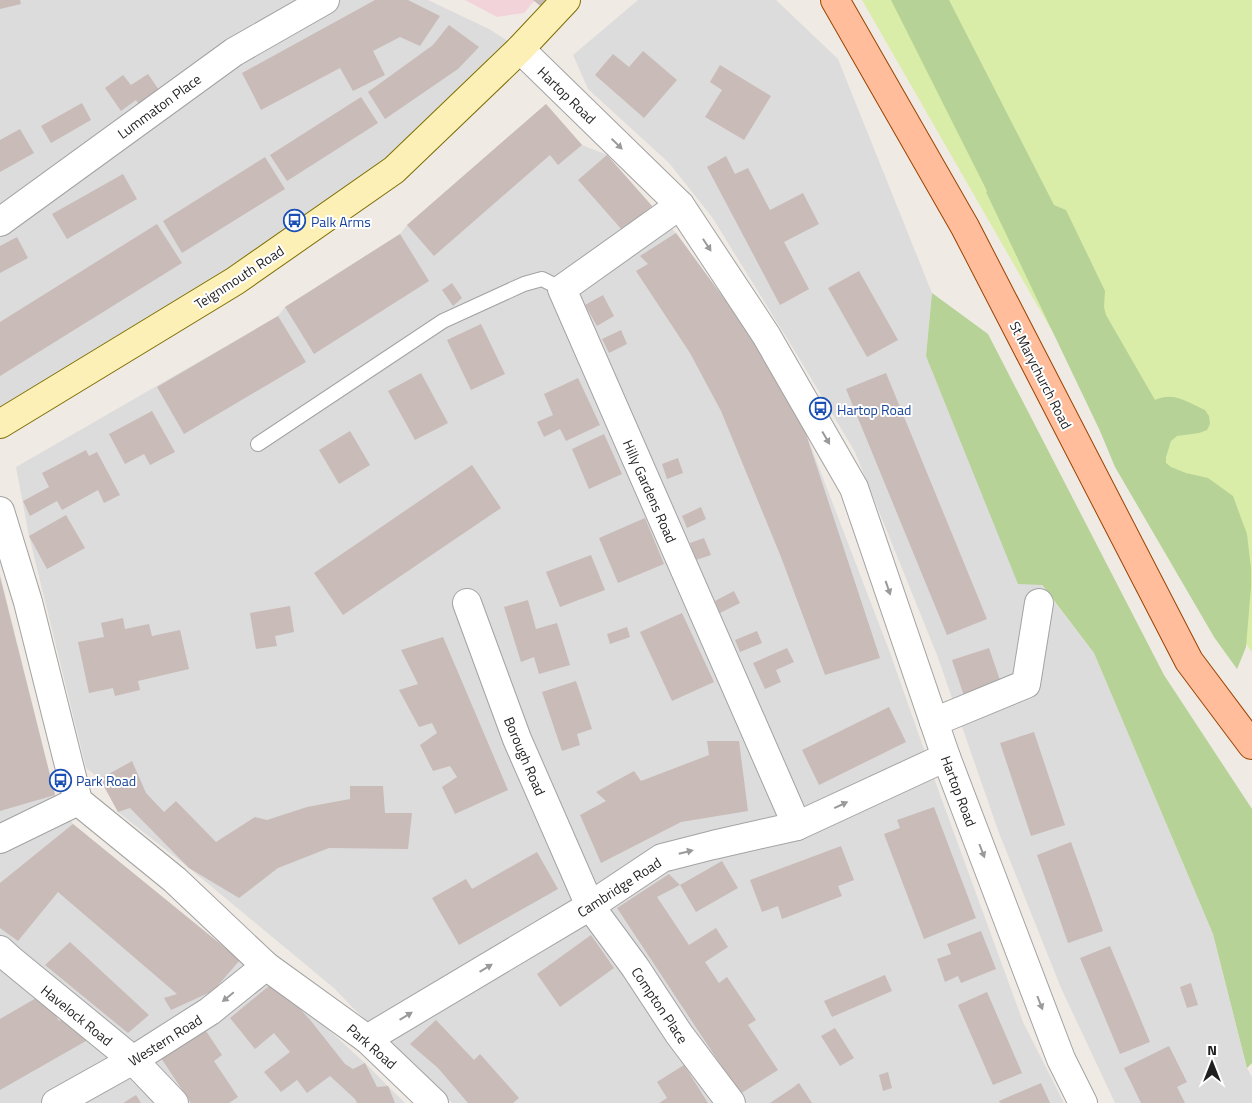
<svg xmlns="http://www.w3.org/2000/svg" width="1252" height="1103" viewBox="0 0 1252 1103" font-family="'Titillium Web',sans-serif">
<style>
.residential{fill:#dddcdc}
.commercial{fill:#f2d3d9}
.grass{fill:#d9eda8}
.forest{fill:#b6d297}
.building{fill:#c8bbb8}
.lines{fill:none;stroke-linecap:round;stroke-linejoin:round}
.service-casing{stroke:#a3a3a3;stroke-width:16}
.minor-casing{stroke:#a3a3a3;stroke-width:30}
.secondary-casing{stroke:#7c6e00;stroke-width:30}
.primary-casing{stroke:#9a4400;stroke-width:30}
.service{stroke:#fff;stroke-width:14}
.minor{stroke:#fff;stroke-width:28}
.secondary{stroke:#fdf0b6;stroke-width:28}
.primary{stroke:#ffbd9b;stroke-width:28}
.oneway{fill:#9a9a9a}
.labels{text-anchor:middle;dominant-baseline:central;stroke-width:4;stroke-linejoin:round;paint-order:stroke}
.street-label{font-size:14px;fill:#1f1f1f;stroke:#fff}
.transit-label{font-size:14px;fill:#164399;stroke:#fff;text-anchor:start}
</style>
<rect width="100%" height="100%" fill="#f0eae5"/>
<g class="residential">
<polygon points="0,0 428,0 489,29 520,49 394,170 0,424"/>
<polygon points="638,0 776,0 838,59 932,293 926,356 1041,585 1094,653 1213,934 1247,1068 1252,1077 1252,1103 1115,1103 1061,988 999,833 937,655 855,452 796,353 712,217 669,163 588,89 573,55"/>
<polygon points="546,104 582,145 607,155 676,233 753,338 805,431 889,650 938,789 1023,1022 1064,1103 452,1103 353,1008 335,989 189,868 118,812 100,779 86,768 29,536 16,467 278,316 285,307 400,234 407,225"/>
<polygon points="0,574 55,795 73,824 240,960 275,981 365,1063 405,1103 0,1103"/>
</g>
<polygon class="commercial" points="465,0 535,0 524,13 497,17"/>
<polygon class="grass" points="862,0 1252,0 1252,652 1175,545"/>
<g class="forest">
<path d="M891,0h58l105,205 12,5 39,81 -1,16 2,8 49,85c19,-9 32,2 50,10l4,6 1,8 -3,6 -8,3 -22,3 -6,5 -5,16v6l5,4 15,6 22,5 25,18 14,38 4,34v19l-5,60 -4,10 -5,12 -23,-32 -99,-170 -15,-36 -114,-239 1,-1z"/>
<polygon points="932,293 988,334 1164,675 1252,809 1252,1063 1247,1068 1213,934 1094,653 1042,585 1018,584 926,356"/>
</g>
<g class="building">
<polygon points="0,0 20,0 21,4 0,9"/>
<polygon points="375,0 408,0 440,16 420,46 400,37 373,51 385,75 353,91 340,68 261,110 242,73"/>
<polygon points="533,0 561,0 549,13"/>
<polygon points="449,25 479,47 458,69 385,119 368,92 433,45"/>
<polygon points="643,51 677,80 644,118 595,75 613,54 629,67"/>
<polygon points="720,65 771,96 744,140 705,117 722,90 710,82"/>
<polygon points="148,74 161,93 141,107 136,100 121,111 105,88 123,75 131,85"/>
<polygon points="361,97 378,123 287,181 270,155"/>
<polygon points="82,103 91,120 51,143 41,126"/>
<polygon points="546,104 582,145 558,165 550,155 434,256 407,225"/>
<polygon points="20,129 34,153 0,172 0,140"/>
<polygon points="607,155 652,206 623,231 578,180"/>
<polygon points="726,156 735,174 748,168 770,210 803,193 819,224 784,242 809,289 780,305 707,167"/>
<polygon points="265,157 285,189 182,253 163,221"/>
<polygon points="123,174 137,199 67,239 52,214"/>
<polygon points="157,224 182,263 0,376 0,322"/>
<polygon points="676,233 753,338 805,431 880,658 825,675 781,557 721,411 690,353 636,271 648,264 640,256"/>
<polygon points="400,234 429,281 314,354 285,307"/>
<polygon points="17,237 28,258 0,273 0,246"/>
<polygon points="859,271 898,340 867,357 828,288"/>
<polygon points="452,283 462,298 453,306 442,290"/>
<polygon points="603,295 614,316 597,326 585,305"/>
<polygon points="278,316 306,362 184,434 157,387"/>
<polygon points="481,324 505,374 471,390 447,340"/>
<polygon points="621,330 627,344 609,353 602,339"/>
<polygon points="421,373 448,423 415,440 388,391"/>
<polygon points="886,373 987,619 947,635 846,389"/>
<polygon points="578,378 600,425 566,441 560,429 544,437 537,422 553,415 544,394"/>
<polygon points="152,411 175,452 150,465 144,454 125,464 109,434"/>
<polygon points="350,431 370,465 339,484 319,450"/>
<polygon points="604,434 622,474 589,489 572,449"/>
<polygon points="86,450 89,456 97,452 120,495 104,503 98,490 62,510 57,501 30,516 23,501 49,487 42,473"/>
<polygon points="678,458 683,473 667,479 662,464"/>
<polygon points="472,465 501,508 343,615 314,573"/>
<polygon points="701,507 706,519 687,528 682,516"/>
<polygon points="66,515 85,548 47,569 29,536"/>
<polygon points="645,518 664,564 618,583 599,538"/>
<polygon points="704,538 711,555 696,560 690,543"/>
<polygon points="591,555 605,590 560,607 546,572"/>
<polygon points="0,577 55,795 0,811"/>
<polygon points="734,591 740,603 720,613 715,601"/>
<polygon points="528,600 536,629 557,623 570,665 539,674 534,657 521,662 504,607"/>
<polygon points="290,606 294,632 275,636 277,646 256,649 250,613"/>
<polygon points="682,613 714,682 672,701 640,632"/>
<polygon points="123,618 125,629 149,624 152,636 180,630 189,669 138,681 140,690 115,696 113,688 89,693 78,642 104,637 101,623"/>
<polygon points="627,627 630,637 610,644 607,634"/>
<polygon points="757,631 762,643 740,652 735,640"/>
<polygon points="443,637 508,790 455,814 442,787 457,777 450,766 433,771 420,745 437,733 432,723 419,727 399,690 418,684 401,650"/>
<polygon points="787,648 794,662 776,670 781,682 765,689 753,663"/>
<polygon points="989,648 1002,686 965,699 952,660"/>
<polygon points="576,681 592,729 577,734 580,745 562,751 542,692"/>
<polygon points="889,707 906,742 819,785 802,750"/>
<polygon points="1034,732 1065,825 1031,836 1000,743"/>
<polygon points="707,741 739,741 748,811 681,822 601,863 580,815 606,801 596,792 634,771 641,781 709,755"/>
<polygon points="132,761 146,793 164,812 176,801 216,842 255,817 267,820 307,807 350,799 350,786 383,786 385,813 412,813 408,849 329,848 278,868 239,898 189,868 130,808 118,812 100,779"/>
<polygon points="934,807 976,918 924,939 884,834 900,828 897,820"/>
<polygon points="73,824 240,960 213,991 171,1010 164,998 177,994 58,892 18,941 0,928 0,883"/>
<polygon points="1071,842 1103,931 1068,943 1037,855"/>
<polygon points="841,846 854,880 838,886 842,896 782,919 778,906 762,912 750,880"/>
<polygon points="537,852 558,889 459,945 432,898 466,879 472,889"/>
<polygon points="722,861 738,888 696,912 680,885 657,897 689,945 716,928 728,947 705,962 719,983 727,977 756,1020 748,1025 778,1070 740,1094 617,908 669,874 680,885"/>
<polygon points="981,931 996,969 961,983 958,976 945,982 937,959 951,954 947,944"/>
<polygon points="591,935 614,968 560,1007 537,974"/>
<polygon points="70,942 149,1015 128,1033 45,965"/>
<polygon points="1110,946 1150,1042 1120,1054 1080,958"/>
<polygon points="885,975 892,991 832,1017 824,1001"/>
<polygon points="275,981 311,1021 345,1064 353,1069 365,1063 377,1087 388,1086 395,1103 357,1103 355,1099 330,1076 307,1093 297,1080 281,1092 264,1072 290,1052 274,1033 255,1049 230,1018"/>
<polygon points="1191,983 1198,1005 1187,1008 1180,987"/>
<polygon points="987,992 1022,1073 993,1085 958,1005"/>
<polygon points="43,994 59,1021 70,1014 86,1041 0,1090 0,1019"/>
<polygon points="436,1020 474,1060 480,1054 519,1098 513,1103 468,1103 438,1068 410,1044"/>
<polygon points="204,1028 222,1055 214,1061 238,1097 229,1103 191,1103 161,1058"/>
<polygon points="835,1028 854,1058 840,1066 821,1036"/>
<polygon points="1169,1046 1187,1082 1177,1087 1185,1103 1141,1103 1124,1068"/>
<polygon points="684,1065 708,1103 659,1103 667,1098 657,1082"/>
<polygon points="888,1072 892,1088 883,1091 879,1075"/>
<polygon points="799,1083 812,1103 770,1103 791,1089"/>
<polygon points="1041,1083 1050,1103 1000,1103 999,1101"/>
<polygon points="136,1095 141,1103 123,1103"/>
</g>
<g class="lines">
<defs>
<polyline id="service" points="258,444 443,321 524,284 542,279 562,289"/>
<g id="minor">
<polyline points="520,49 680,205 766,335 854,488 946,757 1061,1059 1083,1103"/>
<polyline points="680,205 562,289 797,826"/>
<polyline points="0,222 234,52 325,0"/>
<polyline points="0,511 28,602 78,801 175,880 266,966 367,1039 434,1103"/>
<polyline points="467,603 517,739 590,906 635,967 679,1034 731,1103"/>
<polyline points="934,722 1026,684 1039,603"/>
<polyline points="0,839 78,801"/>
<polyline points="0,950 11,960 133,1060 174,1103"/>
<polyline points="367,1039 590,906 662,858 713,845 797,826 946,757"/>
<polyline points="56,1103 133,1060 210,1011 266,966"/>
</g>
<polyline id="secondary" points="0,424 235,281 394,170 520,49 566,0"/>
<polyline id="primary" points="835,0 965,227 1189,661 1252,745"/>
</defs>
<use href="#service" class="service-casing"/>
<use href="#minor" class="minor-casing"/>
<use href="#secondary" class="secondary-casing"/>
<use href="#primary" class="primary-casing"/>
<use href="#service" class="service"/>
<use href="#minor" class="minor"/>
<use href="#secondary" class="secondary"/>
<use href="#primary" class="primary"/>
</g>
<defs><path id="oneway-solid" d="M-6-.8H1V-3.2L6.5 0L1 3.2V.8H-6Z" transform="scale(1.25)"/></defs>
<g class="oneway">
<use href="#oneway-solid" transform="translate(617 144) rotate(44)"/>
<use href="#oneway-solid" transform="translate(707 245) rotate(57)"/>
<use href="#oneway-solid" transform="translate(826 438) rotate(60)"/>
<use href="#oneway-solid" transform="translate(888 588) rotate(71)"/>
<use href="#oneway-solid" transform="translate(841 805) rotate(-25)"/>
<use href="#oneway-solid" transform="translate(982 851) rotate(69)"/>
<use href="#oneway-solid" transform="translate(686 852) rotate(-14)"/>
<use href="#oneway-solid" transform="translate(486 968) rotate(-31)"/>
<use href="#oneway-solid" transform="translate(228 997) rotate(141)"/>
<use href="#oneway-solid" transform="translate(1040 1003) rotate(69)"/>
<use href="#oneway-solid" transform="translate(406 1016) rotate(-31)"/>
</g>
<defs>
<symbol id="bus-ring" viewBox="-11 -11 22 22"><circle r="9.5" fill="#fff" stroke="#1a4fb4" stroke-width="1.5"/><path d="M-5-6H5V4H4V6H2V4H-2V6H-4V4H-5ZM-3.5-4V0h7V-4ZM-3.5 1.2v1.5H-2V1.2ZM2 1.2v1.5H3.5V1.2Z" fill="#1a4fb4"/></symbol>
</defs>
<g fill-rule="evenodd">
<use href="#bus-ring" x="282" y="208" width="25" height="25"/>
<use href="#bus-ring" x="808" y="396" width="25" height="25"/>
<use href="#bus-ring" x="48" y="768" width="25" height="25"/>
</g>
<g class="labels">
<g class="street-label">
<text transform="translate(567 95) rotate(44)">Hartop Road</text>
<text transform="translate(159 106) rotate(-36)">Lummaton Place</text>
<text transform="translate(239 277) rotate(-33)">Teignmouth Road</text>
<text transform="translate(1041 375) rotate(63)">St Marychurch Road</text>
<text transform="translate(650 491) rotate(66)">Hilly Gardens Road</text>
<text transform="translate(525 756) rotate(67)">Borough Road</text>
<text transform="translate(959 791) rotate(69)">Hartop Road</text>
<text transform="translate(619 887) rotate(-33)">Cambridge Road</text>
<text transform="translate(660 1005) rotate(56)">Compton Place</text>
<text transform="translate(77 1015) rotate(39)">Havelock Road</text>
<text transform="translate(165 1040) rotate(-32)">Western Road</text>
<text transform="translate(372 1046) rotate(41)">Park Road</text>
</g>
<g class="transit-label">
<text x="311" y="221">Palk Arms</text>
<text x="837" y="409">Hartop Road</text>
<text x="76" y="780">Park Road</text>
</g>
</g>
<g transform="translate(1212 1063)" stroke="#ffffff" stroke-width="4" paint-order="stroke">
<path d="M0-4L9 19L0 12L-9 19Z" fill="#1f1f1f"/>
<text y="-8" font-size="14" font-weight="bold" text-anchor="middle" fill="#1f1f1f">N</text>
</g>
</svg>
